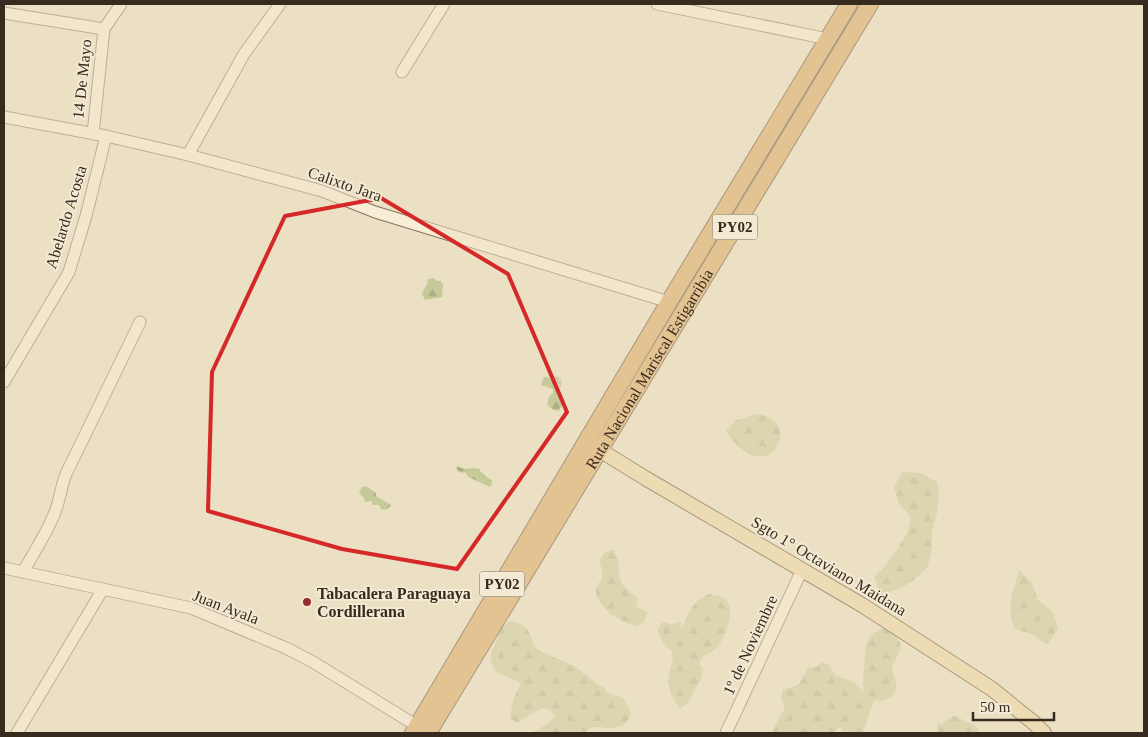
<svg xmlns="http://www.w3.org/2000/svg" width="1148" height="737" viewBox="0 0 1148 737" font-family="'Times New Roman',serif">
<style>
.forest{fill:url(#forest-firs)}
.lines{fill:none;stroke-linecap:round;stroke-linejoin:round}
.minor-casing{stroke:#86725b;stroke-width:13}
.major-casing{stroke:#54402f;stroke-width:16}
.highway-casing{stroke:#54402f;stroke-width:18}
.minor{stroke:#f8edd7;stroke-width:11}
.major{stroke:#eed49d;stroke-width:14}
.highway{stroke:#d99f57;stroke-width:16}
.marked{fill:none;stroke:#d62828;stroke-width:4;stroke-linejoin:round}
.poi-dot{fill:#932d2f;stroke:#f4ead3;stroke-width:2}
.labels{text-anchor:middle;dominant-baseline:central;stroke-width:4;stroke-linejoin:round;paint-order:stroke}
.shield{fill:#f4ead3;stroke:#706454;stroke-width:1}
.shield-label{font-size:15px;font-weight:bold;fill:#372a1e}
.street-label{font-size:16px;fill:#372a1e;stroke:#f4ead3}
.poi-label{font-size:16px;font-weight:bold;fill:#372a1e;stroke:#f4ead3;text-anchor:start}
</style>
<defs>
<pattern id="forest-firs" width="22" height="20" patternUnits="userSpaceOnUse" patternTransform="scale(1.25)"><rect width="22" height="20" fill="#c5ca98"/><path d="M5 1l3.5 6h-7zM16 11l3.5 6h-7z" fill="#aaae83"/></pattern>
</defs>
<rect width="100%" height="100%" fill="#ece0c4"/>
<g class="forest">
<polygon points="434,278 437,281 441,281 443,285 442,297 425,300 422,294 424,289 427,285 428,279"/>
<path d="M555,375l6,3 1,5 -3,12 5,3 1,5 -1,3 -4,2 -1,3c-6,0 -9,-3 -12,-7l2,-7 4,-4v-4l-12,-4 3,-8 8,1z"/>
<path d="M753,414c16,0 33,10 26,28 -2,4 -5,10 -9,12 -17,10 -36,-10 -44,-23l10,-11 9,-2z"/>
<path d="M456,466l9,3 8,-1 7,1v2c6,4 6,7 12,9v4l-2,3 -22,-10 -3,-5 -4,1 -4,-3z"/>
<polygon points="902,472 920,473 937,482 939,494 937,513 932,530 932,549 928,566 914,580 898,590 880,594 874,577 887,564 907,534 911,517 899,504 894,487"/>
<path d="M366,486l10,7v3l15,9c-3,4 -4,6 -10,4l-2,-4h-6l-2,-4 -6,1 -1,-4 -5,-5 3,-6z"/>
<path d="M613,549c13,22 -4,30 24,48v9h-5l16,6 -4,10 -8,4 -10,-3 -16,-9 -12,-14 -3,-11 5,-8 2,-2v-9l-3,-9 5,-8z"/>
<path d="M1019,570l13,13 6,17 15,12 5,17 -11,16 -15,-11 -17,-5c-9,-21 -2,-38 4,-59z"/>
<path d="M709,594c6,1 10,1 15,4 13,9 2,37 -5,47 -5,6 -10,9 -16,11l-4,8 4,4 -1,9 -14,26 -8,6c-7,-9 -14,-23 -11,-34 2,-10 5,-13 3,-24 -8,-6 -12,-12 -15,-22l6,-7 8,2 10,-2 1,6c7,-15 10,-27 27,-34z"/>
<path d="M511,621l9,3 8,6 7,17 7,5 34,15 21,17 8,4 1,4c16,5 20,5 25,22 -1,2 -2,5 -4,7 -8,10 -24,6 -35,6l-7,6h-54l1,-1c10,-4 16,-8 23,-15l-5,-7 -9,-2 -24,15 -7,-5 3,-18 8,-17 -25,-11 -5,-9v-10l12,-28z"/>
<path d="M883,628h4c11,8 18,15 10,29 -2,3 -4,6 -5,10 0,5 3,10 4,15 1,15 -9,21 -22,18l-11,33h-19l-4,-7 -6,7h-61l-1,-1 13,-25 -4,-9 2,-9c18,-2 17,-6 25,-21l9,-1 4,-5 8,3 5,8v2c11,4 22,5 28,16h2c-2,-7 -1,-12 0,-20 2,-18 -3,-34 19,-43z"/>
<polygon points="955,716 976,726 979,730 980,733 937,733 937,727 938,722 940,725 951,717"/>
</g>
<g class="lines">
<defs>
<g id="minor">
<polyline points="657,4 828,39"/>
<polyline points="4,13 104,29"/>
<polyline points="402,72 444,4"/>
<polyline points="4,117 106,136 188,155 322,191 375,212 669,302"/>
<polyline points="93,134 104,29 121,4"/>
<polyline points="188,155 244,54 280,4"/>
<polyline points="4,382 69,272 86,216 106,136"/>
<polyline points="4,568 191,608 286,648 313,662 417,726"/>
<path d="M23,572c11,-20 24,-39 32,-60 5,-12 6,-26 11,-38l74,-152"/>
<polyline points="17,733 103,589"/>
<polyline points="726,733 802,570"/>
</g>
<polyline id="major" points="590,444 645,478 862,605 992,689 1034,723 1044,733"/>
<g id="highway">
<polyline points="413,733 669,302 849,4"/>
<path id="s1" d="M428,733l442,-729"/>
</g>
</defs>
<use href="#minor" class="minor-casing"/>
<use href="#major" class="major-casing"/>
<use href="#highway" class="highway-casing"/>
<use href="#minor" class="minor"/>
<use href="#major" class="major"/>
<use href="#highway" class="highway"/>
</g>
<path d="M0 0H1148V737H0ZM381,198l127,76 59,138 -110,157 -115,-20 -134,-38 4,-139 73,-156z" fill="#ece0c4" fill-opacity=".55" fill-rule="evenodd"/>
<path class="marked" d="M381,198l127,76 59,138 -110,157 -115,-20 -134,-38 4,-139 73,-156z"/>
<circle class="poi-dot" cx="307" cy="602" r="5"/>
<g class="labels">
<g class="shield">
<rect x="712.5" y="214.5" width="45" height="25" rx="4"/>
<rect x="479.5" y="571.5" width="45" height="25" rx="4"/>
</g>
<g class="shield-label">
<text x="735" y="227">PY02</text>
<text x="502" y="584">PY02</text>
</g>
<g class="street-label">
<text transform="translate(82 79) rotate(-84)">14 De Mayo</text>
<text transform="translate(345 184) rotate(19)">Calixto Jara</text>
<text transform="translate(66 217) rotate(-73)">Abelardo Acosta</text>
<text stroke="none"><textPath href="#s1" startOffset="426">Ruta Nacional Mariscal Estigarribia</textPath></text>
<text transform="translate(829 566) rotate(31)">Sgto 1° Octaviano Maidana</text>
<text transform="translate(226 607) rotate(21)">Juan Ayala</text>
<text transform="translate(750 645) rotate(-65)">1º de Noviembre</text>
</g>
<g class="poi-label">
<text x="317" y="593">Tabacalera Paraguaya<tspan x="317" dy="18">Cordillerana</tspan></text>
</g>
</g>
<rect width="1148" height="737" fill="none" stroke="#372a1e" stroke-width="10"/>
<path d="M973 712v8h81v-8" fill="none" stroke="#372a1e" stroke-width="2.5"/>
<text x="980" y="712" font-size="15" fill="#372a1e" stroke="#f4ead3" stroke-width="4" paint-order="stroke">50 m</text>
</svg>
